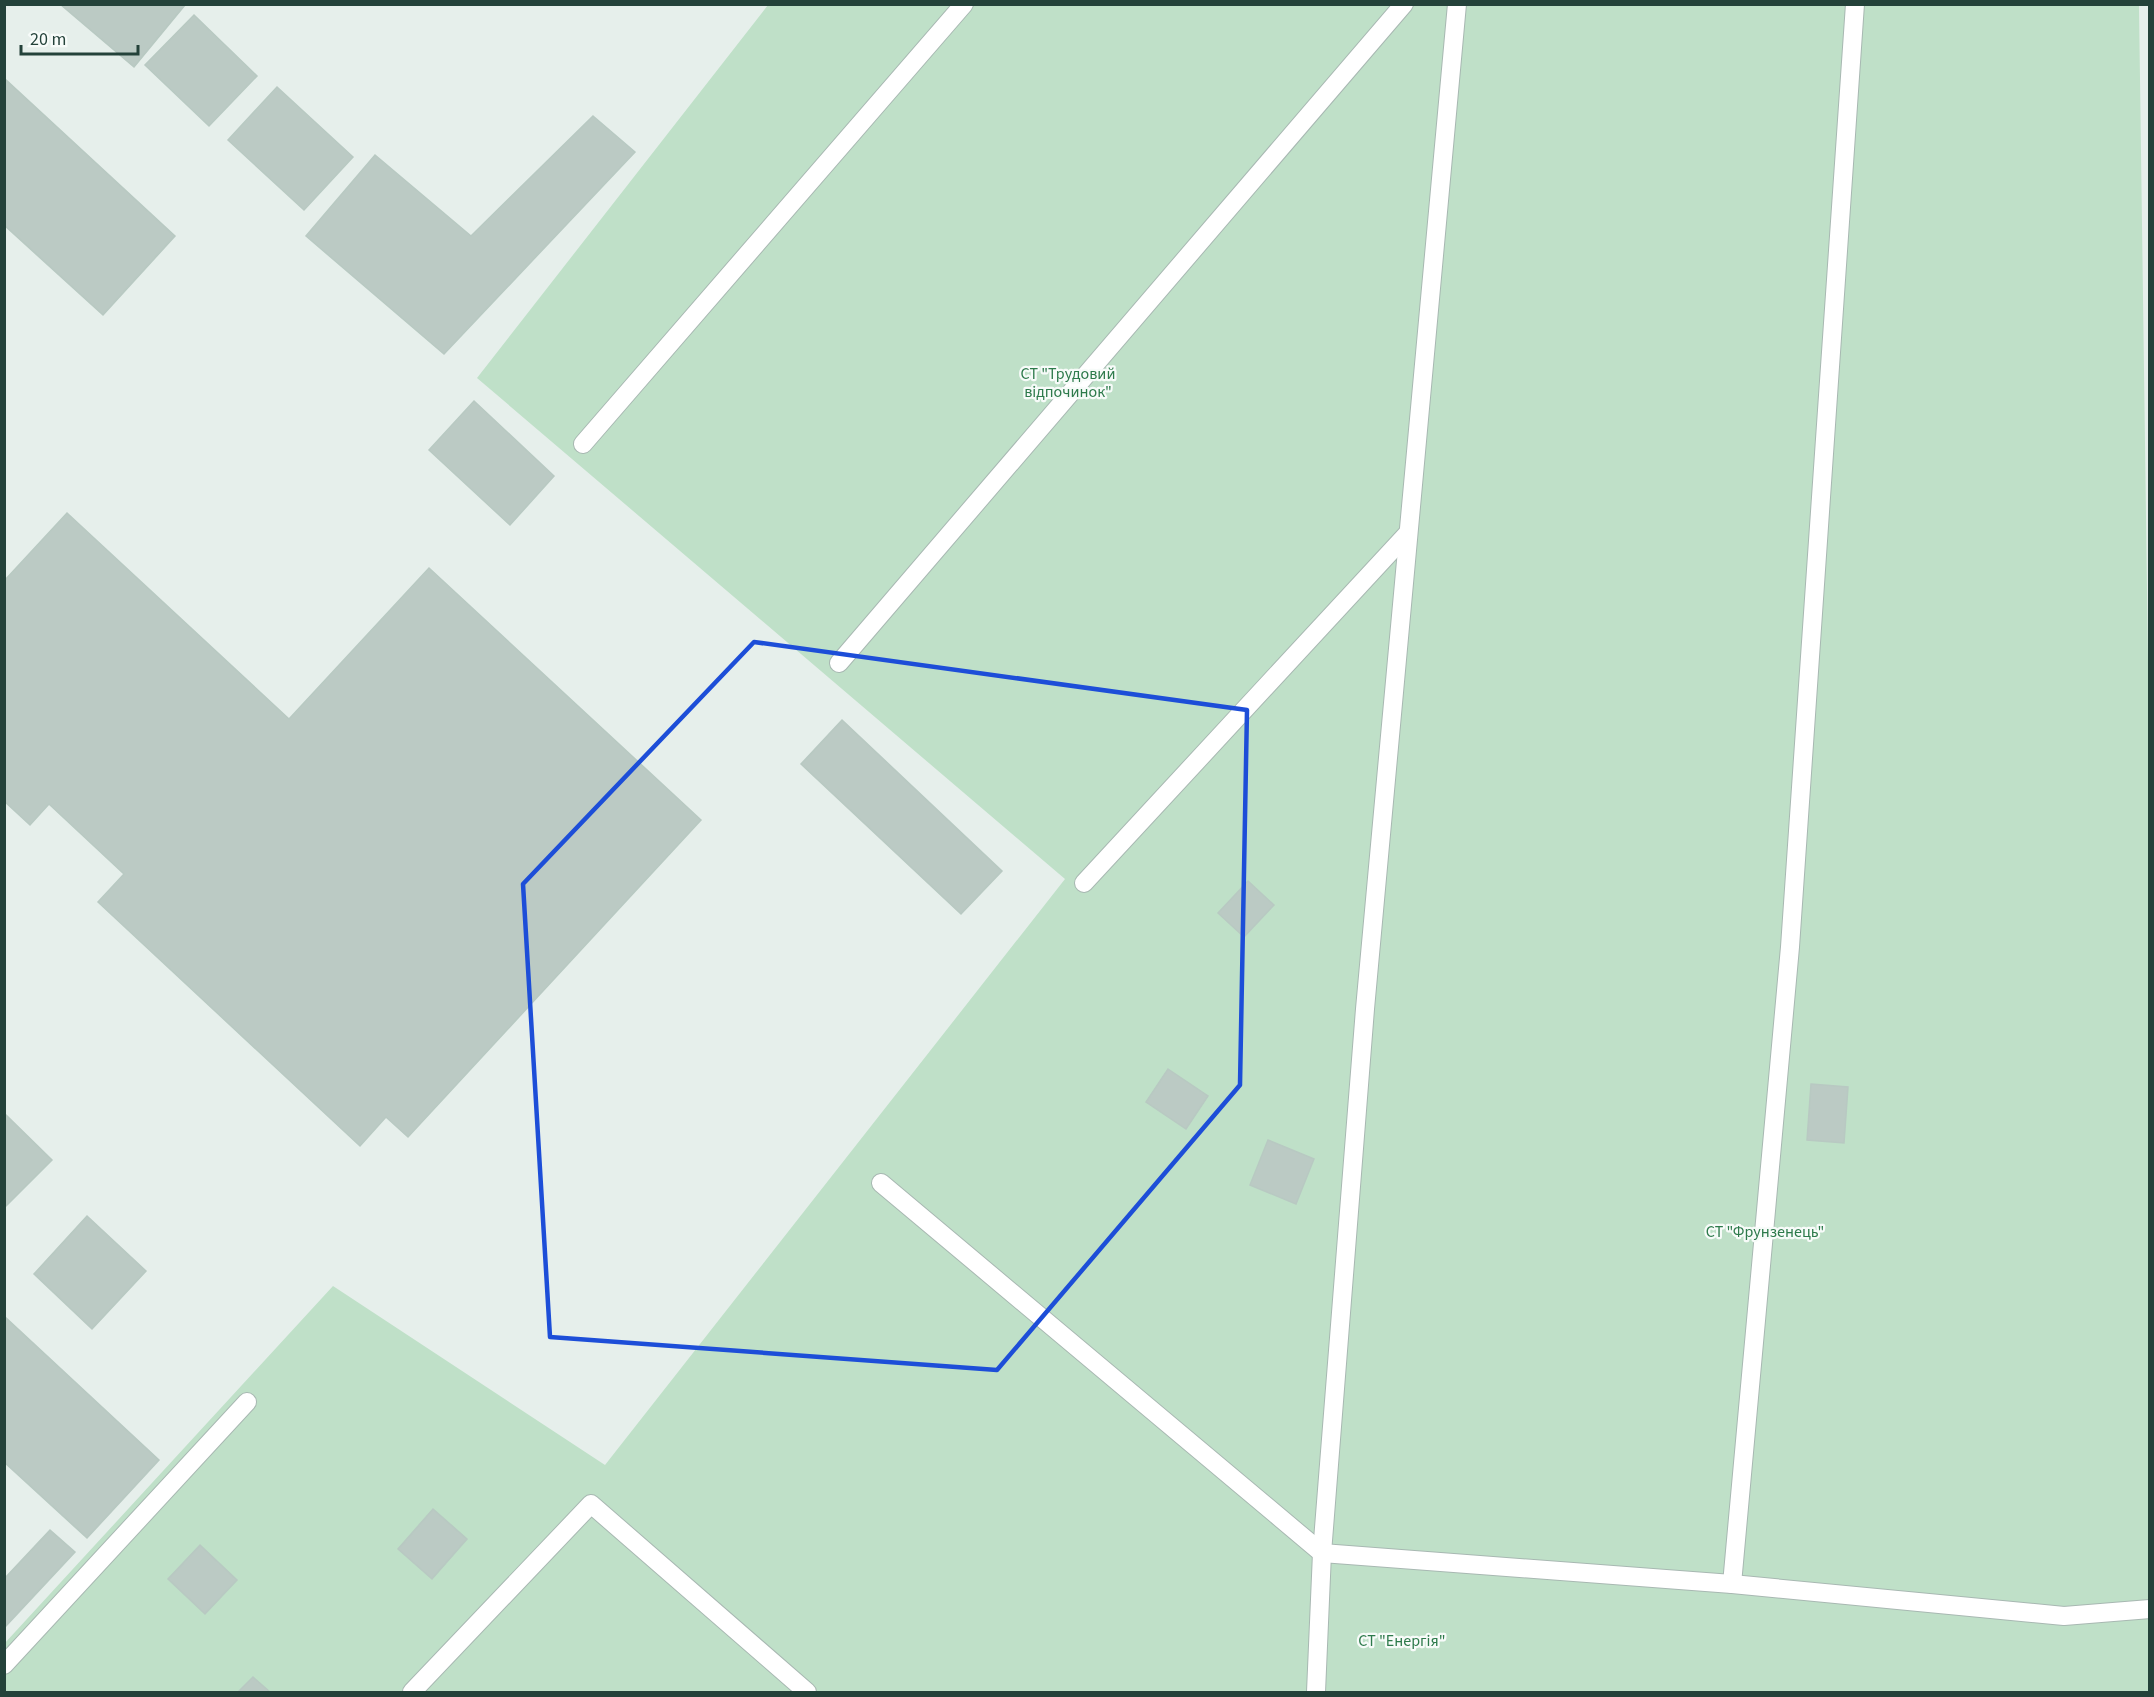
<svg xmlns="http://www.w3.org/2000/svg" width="2154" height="1697" viewBox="0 0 2154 1697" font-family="'Source Sans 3',sans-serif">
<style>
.green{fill:#bfe0c8}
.building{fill:#bbcac4;stroke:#b8c9c2;stroke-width:1.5}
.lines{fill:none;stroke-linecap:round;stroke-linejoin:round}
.service-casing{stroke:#a8b8b2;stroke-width:20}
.service{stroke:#fff;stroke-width:18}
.marked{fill:none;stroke:#1d4ed8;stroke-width:4.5;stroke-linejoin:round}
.labels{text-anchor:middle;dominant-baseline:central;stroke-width:4.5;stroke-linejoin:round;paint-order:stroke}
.park-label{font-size:16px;fill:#2d7a4b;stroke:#f7fbf9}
</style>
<rect width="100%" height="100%" fill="#e6efeb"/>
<polygon class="green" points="768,5 2139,5 2150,809 2149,1692 5,1692 4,1644 333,1286 605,1465 1065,879 477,378"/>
<g class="building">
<polygon points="60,4 184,4 185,5 134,67"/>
<polygon points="194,15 257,76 209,126 145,65"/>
<polygon points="4,78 175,236 103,315 4,225"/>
<polygon points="277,87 353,157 304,210 228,140"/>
<polygon points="593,116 635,152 444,354 306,236 375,155 471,236"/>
<polygon points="474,401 554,476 510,525 429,450"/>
<polygon points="67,513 289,719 429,568 701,820 408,1137 386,1117 360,1146 98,902 124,874 49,804 30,825 4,801 4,581"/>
<polygon points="842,720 1002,871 961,914 801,764"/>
<polygon points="1248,881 1274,905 1244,937 1218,913"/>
<polygon points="1168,1069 1208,1096 1186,1129 1146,1102"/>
<polygon points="1811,1084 1848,1087 1844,1143 1807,1140"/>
<polygon points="4,1113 52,1160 4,1208"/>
<polygon points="1268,1140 1314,1159 1296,1204 1250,1185"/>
<polygon points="87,1216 146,1271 92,1329 34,1274"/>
<polygon points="4,1316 159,1460 87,1538 4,1462"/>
<polygon points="433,1509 467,1539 432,1579 398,1549"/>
<polygon points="50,1530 75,1552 4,1628 4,1579"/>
<polygon points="200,1545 237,1580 205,1614 168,1579"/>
<polygon points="253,1677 270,1692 238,1692"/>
</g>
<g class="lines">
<defs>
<g id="service">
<polyline points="583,444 964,4"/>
<polyline points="839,663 1404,4"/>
<polyline points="1084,883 1407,534"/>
<polyline points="881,1183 1322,1553 1732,1584 2064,1616 2150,1609"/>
<polyline points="1732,1584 1790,947 1855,4"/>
<polyline points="4,1665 247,1402"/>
<polyline points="412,1692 591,1504 807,1692"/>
<polyline points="1316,1692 1322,1553 1365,1009 1457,4"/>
</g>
</defs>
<use href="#service" class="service-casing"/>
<use href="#service" class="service"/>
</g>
<path class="marked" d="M754,642l493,68 -7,375 -243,285 -447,-33 -27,-453z"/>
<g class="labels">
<g class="park-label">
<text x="1068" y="374">СТ "Трудовий<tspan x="1068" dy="18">відпочинок"</tspan></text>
<text x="1765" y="1232">СТ "Фрунзенець"</text>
<text x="1402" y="1641">СТ "Енергія"</text>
</g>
</g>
<rect width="2154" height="1697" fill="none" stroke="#24423a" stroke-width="12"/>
<path d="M21 45v9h117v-9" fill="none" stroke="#24423a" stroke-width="3"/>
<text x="30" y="45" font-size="18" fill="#24423a" stroke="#f7fbf9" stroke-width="4.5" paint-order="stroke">20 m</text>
</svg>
